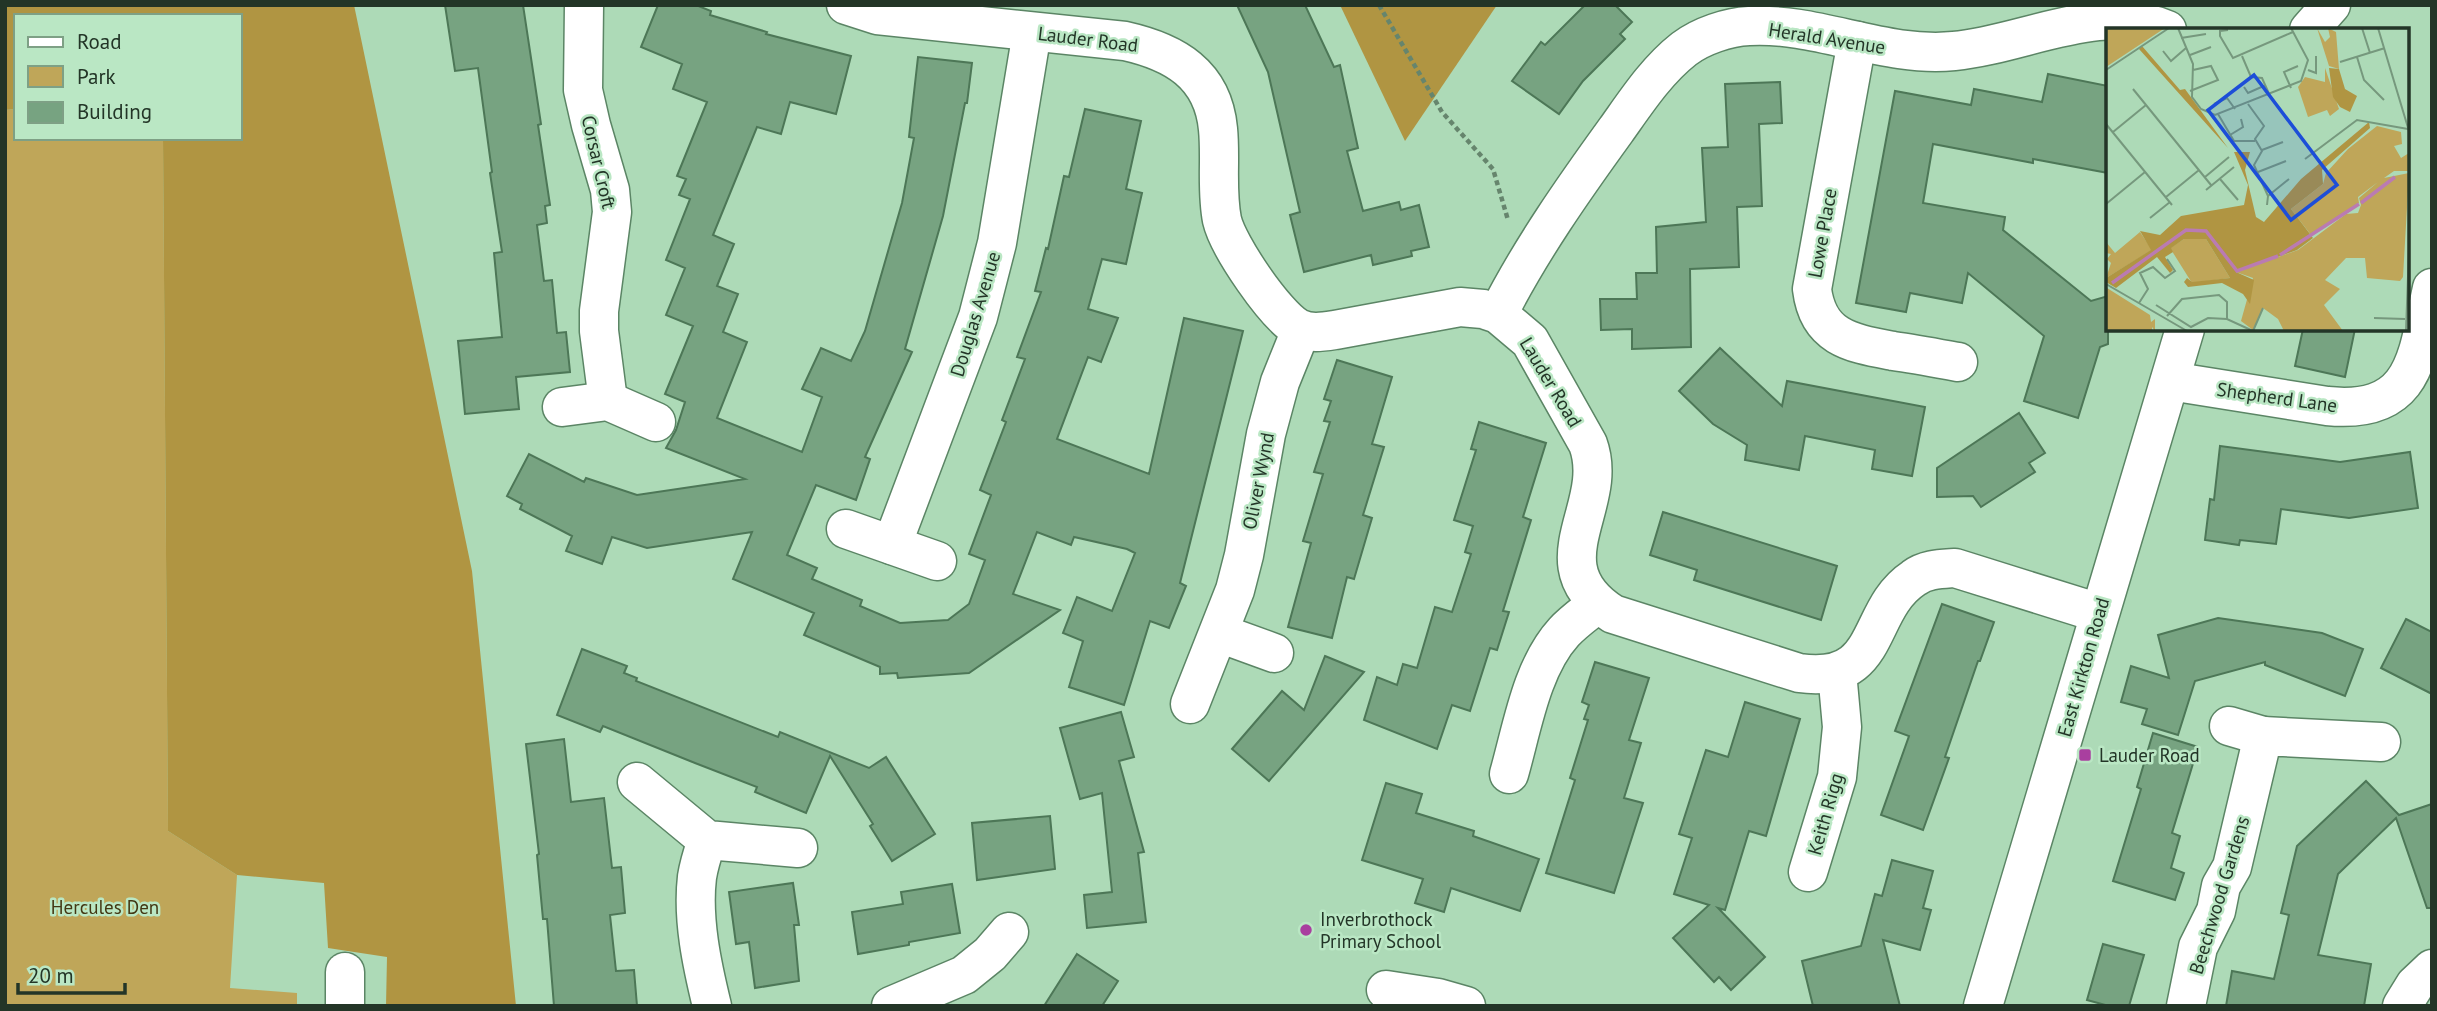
<svg xmlns="http://www.w3.org/2000/svg" width="2437" height="1011" viewBox="0 0 2437 1011" font-family="'PT Sans',sans-serif">
<style>
.green{fill:#bfa659}
.forest{fill:#b09542}
.building{fill:#77a381;stroke:#4d7757;stroke-width:2}
.lines{fill:none;stroke-linecap:round;stroke-linejoin:round}
.minor-casing{stroke:#5b8565;stroke-width:41}
.path{stroke:#66856d;stroke-width:4.5;stroke-dasharray:5 3.5;stroke-linecap:butt}
.minor{stroke:#fff;stroke-width:38}
.poi-dot{fill:#a93f9f;stroke:#bae7c4;stroke-width:2.5}
.labels{text-anchor:middle;dominant-baseline:central;stroke-width:5;stroke-linejoin:round;paint-order:stroke}
.street-label{font-size:19px;fill:#233527;stroke:#bae7c4}
.poi-label{font-size:19px;fill:#233527;stroke:#bae7c4;text-anchor:start}
.park-label{font-size:19px;fill:#433713;stroke:#bae7c4}
.inset-river{fill:none;stroke:#ba7bb2;stroke-width:3.5}
.inset-road{fill:none;stroke:#76987d;stroke-width:2}
.view{fill:#1d4ed8;fill-opacity:0.15;stroke:#1d4ed8;stroke-width:3.5}
.inset-edge{fill:none;stroke:#233527;stroke-width:3.5}
</style>
<rect width="100%" height="100%" fill="#addab7"/>
<polygon class="green" points="16,109 16,138 163,138 168,831 237,875 230,988 297,993 297,1006 5,1006 5,110"/>
<g class="forest">
<polygon points="5,5 354,5 472,571 516,1006 386,1006 387,957 328,948 324,883 237,875 168,831 163,138 240,138 240,16 16,16 16,109 5,110"/>
<polygon points="1340,5 1497,5 1405,141"/>
</g>
<g class="building">
<polygon points="445,5 523,5 541,124 538,125 550,205 545,206 547,223 537,225 544,281 552,280 557,333 566,332 570,372 516,377 519,409 465,414 458,341 502,337 494,253 502,252 490,173 492,172 478,68 455,71"/>
<polygon points="658,5 696,5 711,11 710,15 767,32 766,34 851,56 836,114 790,102 781,134 757,127 713,235 734,244 717,286 738,294 723,332 747,342 717,418 802,452 822,397 802,389 821,348 851,361 865,331 902,203 914,138 909,137 918,57 972,63 967,103 965,103 943,216 905,349 912,352 865,457 870,459 856,500 816,485 787,555 817,568 812,579 862,600 860,606 900,623 948,620 969,604 985,560 969,554 991,495 980,490 1006,422 1002,420 1025,359 1017,357 1041,292 1035,291 1046,248 1048,249 1064,176 1069,177 1085,109 1141,121 1126,189 1142,193 1126,264 1102,259 1088,309 1118,318 1101,362 1088,357 1057,439 1149,474 1184,318 1243,331 1180,583 1186,586 1169,628 1150,621 1124,705 1069,687 1083,641 1063,633 1077,597 1112,611 1135,553 1127,549 1074,537 1071,545 1037,532 1013,594 1060,610 969,673 898,678 897,673 880,674 880,667 804,635 814,613 733,579 752,532 647,548 612,537 602,564 566,551 572,536 520,509 522,504 507,496 529,454 584,482 586,478 637,495 745,479 666,448 676,430 685,402 665,394 693,326 666,315 685,268 666,260 690,199 679,195 686,179 677,176 707,102 673,89 682,64 641,47"/>
<polygon points="1237,5 1305,5 1334,67 1340,65 1358,148 1347,151 1363,211 1399,202 1401,210 1419,205 1429,247 1411,251 1412,256 1373,265 1371,255 1304,272 1290,215 1300,212 1268,72"/>
<polygon points="1585,5 1615,5 1632,22 1620,34 1625,39 1583,81 1559,114 1512,81 1541,42 1545,45"/>
<polygon points="2048,74 2108,86 2108,173 2033,159 2033,163 1933,144 1923,203 2005,217 2003,230 2091,301 2108,296 2108,344 2100,347 2078,418 2024,401 2044,336 1968,273 1962,303 1910,293 1906,312 1856,303 1895,91 1971,105 1974,89 2042,102"/>
<polygon points="1780,82 1782,123 1759,124 1762,206 1737,207 1739,267 1690,269 1691,347 1632,349 1632,329 1601,330 1600,299 1637,299 1636,273 1657,273 1656,227 1706,222 1702,148 1728,147 1725,84"/>
<polygon points="2303,329 2355,329 2345,377 2295,366"/>
<polygon points="1720,348 1782,406 1787,381 1925,407 1912,476 1872,469 1875,450 1805,436 1799,470 1745,460 1747,445 1713,424 1679,391"/>
<polygon points="1337,360 1392,377 1372,444 1384,447 1363,515 1372,518 1354,579 1347,577 1332,638 1288,627 1311,543 1303,541 1323,474 1314,472 1330,422 1324,421 1331,401 1324,399"/>
<polygon points="2019,413 2045,453 2029,463 2035,472 1981,507 1973,496 1937,497 1937,468"/>
<polygon points="1479,422 1546,443 1523,517 1531,520 1503,611 1509,612 1497,650 1490,648 1470,711 1452,705 1437,749 1364,720 1377,677 1397,685 1403,664 1417,668 1435,607 1452,612 1471,554 1465,552 1473,526 1454,520 1476,450 1471,449"/>
<polygon points="2220,446 2340,462 2410,452 2418,508 2349,518 2281,509 2276,544 2240,540 2239,545 2205,540 2210,499 2214,500"/>
<polygon points="1663,512 1837,566 1821,620 1694,580 1697,570 1650,555"/>
<polygon points="1942,604 1994,622 1980,661 1978,661 1945,757 1949,758 1923,830 1881,815 1909,736 1895,731"/>
<polygon points="2218,618 2322,633 2363,649 2345,696 2265,665 2265,662 2195,681 2178,735 2142,724 2147,709 2121,702 2131,666 2169,678 2158,635"/>
<polygon points="2406,619 2432,632 2432,694 2381,668"/>
<polygon points="582,649 627,666 624,673 637,678 636,681 778,737 780,732 869,768 886,757 935,834 892,861 870,826 873,824 830,756 806,813 755,792 757,787 695,763 603,726 600,732 557,715"/>
<polygon points="1325,656 1364,672 1269,781 1232,749 1282,691 1304,710"/>
<polygon points="1595,662 1649,678 1629,740 1641,743 1624,798 1643,803 1614,893 1546,873 1575,780 1570,778 1588,720 1584,719 1589,705 1582,702"/>
<polygon points="1745,702 1800,719 1766,836 1749,831 1725,910 1718,908 1765,957 1731,990 1719,977 1714,982 1673,938 1709,905 1674,894 1692,838 1679,834 1706,750 1728,757"/>
<polygon points="1121,712 1134,757 1119,761 1144,852 1138,853 1146,922 1087,928 1084,895 1112,892 1102,793 1080,799 1060,728"/>
<polygon points="2153,733 2198,747 2172,833 2180,836 2171,868 2184,873 2175,900 2113,881 2141,789 2137,787"/>
<polygon points="564,739 571,802 604,798 612,868 621,867 625,913 610,915 616,971 634,970 637,1006 554,1006 547,919 543,919 537,855 539,854 526,744"/>
<polygon points="2366,781 2399,815 2432,804 2432,908 2427,908 2396,818 2338,874 2318,955 2371,964 2364,1006 2226,1006 2232,971 2274,979 2289,915 2281,913 2297,846"/>
<polygon points="1386,783 1422,794 1416,813 1474,831 1473,836 1539,859 1520,911 1451,888 1444,912 1415,903 1423,879 1362,860"/>
<polygon points="1050,816 1055,869 977,880 972,823"/>
<polygon points="1892,860 1933,871 1923,908 1931,910 1920,950 1883,940 1900,1006 1813,1006 1802,961 1861,946 1875,894 1882,896"/>
<polygon points="793,883 799,925 794,925 799,981 755,988 749,942 736,944 729,892"/>
<polygon points="952,884 960,933 909,942 909,945 858,954 852,912 903,904 901,892"/>
<polygon points="2103,944 2144,955 2129,1006 2109,1006 2087,1000"/>
<polygon points="1077,954 1118,981 1102,1006 1044,1006"/>
</g>
<g class="lines">
<defs>
<g id="minor">
<polyline points="584,5 583,90 591,125 610,190 612,212 599,311 599,331 608,401"/>
<path d="M846,5l31,10 248,26c49,11 88,33 93,88 3,30 -2,61 4,91 6,26 53,95 76,108 12,6 24,4 37,2l125,-23 23,2 15,5 32,27 58,103c23,63 -53,120 25,170l186,59c85,12 65,-62 115,-95 12,-9 27,-9 41,-10l144,45"/>
<polyline points="2309,30 2331,5"/>
<path d="M1857,41l-45,248c6,49 39,54 81,62 22,3 43,7 65,11"/>
<path d="M1498,314c33,-65 76,-126 118,-184 20,-28 40,-59 68,-81 17,-13 44,-22 65,-23 69,-4 135,32 205,25 68,-6 147,-50 213,-21"/>
<path d="M2170,381l157,25c90,9 90,-50 105,-118"/>
<polyline points="562,407 608,401 656,422"/>
<polyline points="846,529 937,561"/>
<polyline points="892,545 978,317 997,243 1032,32"/>
<polyline points="1219,633 1274,653"/>
<polyline points="1190,704 1235,590 1244,555 1266,434 1280,382 1301,330"/>
<polyline points="2229,726 2263,736"/>
<path d="M1509,774c13,-45 22,-106 55,-142 9,-10 22,-19 33,-28"/>
<polyline points="637,782 707,840 798,848"/>
<path d="M707,840c-4,12 -8,24 -10,37 -5,42 5,88 15,129"/>
<polyline points="1808,872 1837,777 1842,727 1837,672"/>
<polyline points="1386,990 1438,998 1466,1006"/>
<polyline points="345,1006 345,972"/>
<polyline points="891,1006 964,975 990,954 1009,932"/>
<polyline points="1983,1006 2185,329"/>
<polyline points="2186,1006 2198,947 2216,911 2221,886 2232,867 2263,736 2381,742"/>
<polyline points="2402,1006 2415,985 2432,969"/>
</g>
</defs>
<use href="#minor" class="minor-casing"/>
<polyline class="path" points="1379,5 1442,112 1493,169 1508,220"/>
<use href="#minor" class="minor"/>
</g>
<g class="poi-dot">
<rect x="2078" y="748" width="14" height="14" rx="3.5"/>
<circle cx="1306" cy="930" r="7"/>
</g>
<g class="labels">
<g class="street-label">
<text transform="translate(1827 38) rotate(9)">Herald Avenue</text>
<text transform="translate(1088 39) rotate(7)">Lauder Road</text>
<text transform="translate(599 162) rotate(77)">Corsar Croft</text>
<text transform="translate(1822 233) rotate(-80)">Lowe Place</text>
<text transform="translate(975 314) rotate(-73)">Douglas Avenue</text>
<text transform="translate(1551 382) rotate(59)">Lauder Road</text>
<text transform="translate(2277 397) rotate(8)">Shepherd Lane</text>
<text transform="translate(1258 481) rotate(-79)">Oliver Wynd</text>
<text transform="translate(2083 667) rotate(-74)">East Kirkton Road</text>
<text transform="translate(1825 814) rotate(-74)">Keith Rigg</text>
<text transform="translate(2219 895) rotate(-73)">Beechwood Gardens</text>
</g>
<g class="poi-label">
<text x="2099" y="755">Lauder Road</text>
<text x="1320" y="919">Inverbrothock<tspan x="1320" dy="22">Primary School</tspan></text>
</g>
<g class="park-label">
<text x="105" y="907">Hercules Den</text>
</g>
</g>
<g transform="translate(2106 28)">
<rect width="303" height="303" fill="#addab7"/>
<path d="M0,0h59l-59,39zM211,0l8,14 5,-5 -2,-9 8,4 3,37 -10,-3zM219,40l14,41 -9,7 -3,-6 -19,7 -10,-30 7,-10 20,5zM271,98l24,6 1,12 -8,2 7,12 8,-5v18h-15l-10,7 25,-5 -6,104 -3,4 -33,-3 -2,-20h-19l-21,22 15,9 -16,16 19,26h-59l-6,-12 -15,-11 -10,22 -12,-9 12,-43 -17,-6 62,-22 48,-36 12,-1 3,-8 -2,-7 19,-16 -20,15 1,6 -48,32 -20,-26 32,-25 3,-11 22,-24zM34,204l12,18 -46,28 5,-15 -4,-4 4,-5 -5,-1v-11l9,11zM78,211h22l24,39 -38,5 -22,-35zM1,260l43,27 1,7 4,-3v12l-3,-4v4h-46z" fill="#bfa659"/>
<path d="M36,18l38,44 5,-1 43,59 -89,-99zM223,40l10,1 6,20 12,7 -7,16 -10,-5 -7,-10zM263,94l1,6 -48,42 1,14 -32,25 22,29 -16,12 -61,22 18,8 -4,24 -7,-10 -21,-11 -34,4 -4,-5 3,-4 5,4 38,-4 -24,-39h-22l-13,9 2,4 -8,5 8,13 -3,3 -13,-16 -41,31 -10,-6v-4l45,-28 -11,-19 20,4 21,-19 63,-11 4,-20 -14,-33h16l-5,18 11,47 8,5 37,-43z" fill="#b09542"/>
<path class="inset-river" d="M255,175l34,-26M174,227l79,-51M6,255l74,-53 20,1 31,40 41,-15"/>
<path class="inset-road" d="M72,0l15,36 -1,33 9,12 14,6 86,-34 7,-21 -17,-32M256,0l8,25M272,0l31,103M122,2l-8,1v5l13,22 60,-26M75,10l25,-4M57,23l8,10 15,-13M84,27l21,-8M136,28l9,21 11,1 8,18M251,29l7,23 20,20M234,34l45,-14M0,42l63,-42M202,42l8,3v-17M138,59l4,6 18,-8M185,60l-7,-16 14,-6M27,61l78,96M84,63l28,-11 -7,-14 -18,4M108,76l13,-6 8,11M142,76l16,22 -9,13 7,12 -8,14 14,31M112,86l16,27h21M0,96l66,81M7,104l33,-27M124,107l13,-8 -2,-8M156,122l21,-8M199,131l52,-39 51,9M152,144l28,-11M99,149l24,-20M114,151l18,21M100,162l28,-23M60,169l33,-27M0,176l39,-32M161,177l1,-9 21,-17M44,190l20,-16M0,256l81,47M33,275l9,-14 -8,-16 13,-6 12,11 10,-7 -8,-12M50,277l35,22 17,-9 19,1 26,12M61,288l15,-17 37,-4 8,7v17M268,290l31,1M147,303l10,-23M300,303l3,-82"/>
<path class="view" d="M148,47l83,110 -46,35 -83,-110z"/>
<rect width="303" height="303" class="inset-edge"/>
</g>
<rect width="2437" height="1011" fill="none" stroke="#233527" stroke-width="14"/>
<rect x="14" y="14" width="228" height="126" fill="#bae7c4" stroke="#7ea085" stroke-width="2"/>
<rect x="28" y="37" width="35" height="10" fill="#ffffff" stroke="#7ea085" stroke-width="2"/>
<text x="77" y="49" font-size="21" fill="#233527">Road</text>
<rect x="28" y="66" width="35" height="21" fill="#bfa659" stroke="#7ea085" stroke-width="2"/>
<text x="77" y="84" font-size="21" fill="#233527">Park</text>
<rect x="28" y="102" width="35" height="21" fill="#77a381" stroke="#7ea085" stroke-width="2"/>
<text x="77" y="119" font-size="21" fill="#233527">Building</text>
<path d="M18 983v10h107v-10" fill="none" stroke="#233527" stroke-width="3.5"/>
<text x="28" y="983" font-size="21" fill="#233527" stroke="#bae7c4" stroke-width="5" paint-order="stroke">20 m</text>
</svg>
